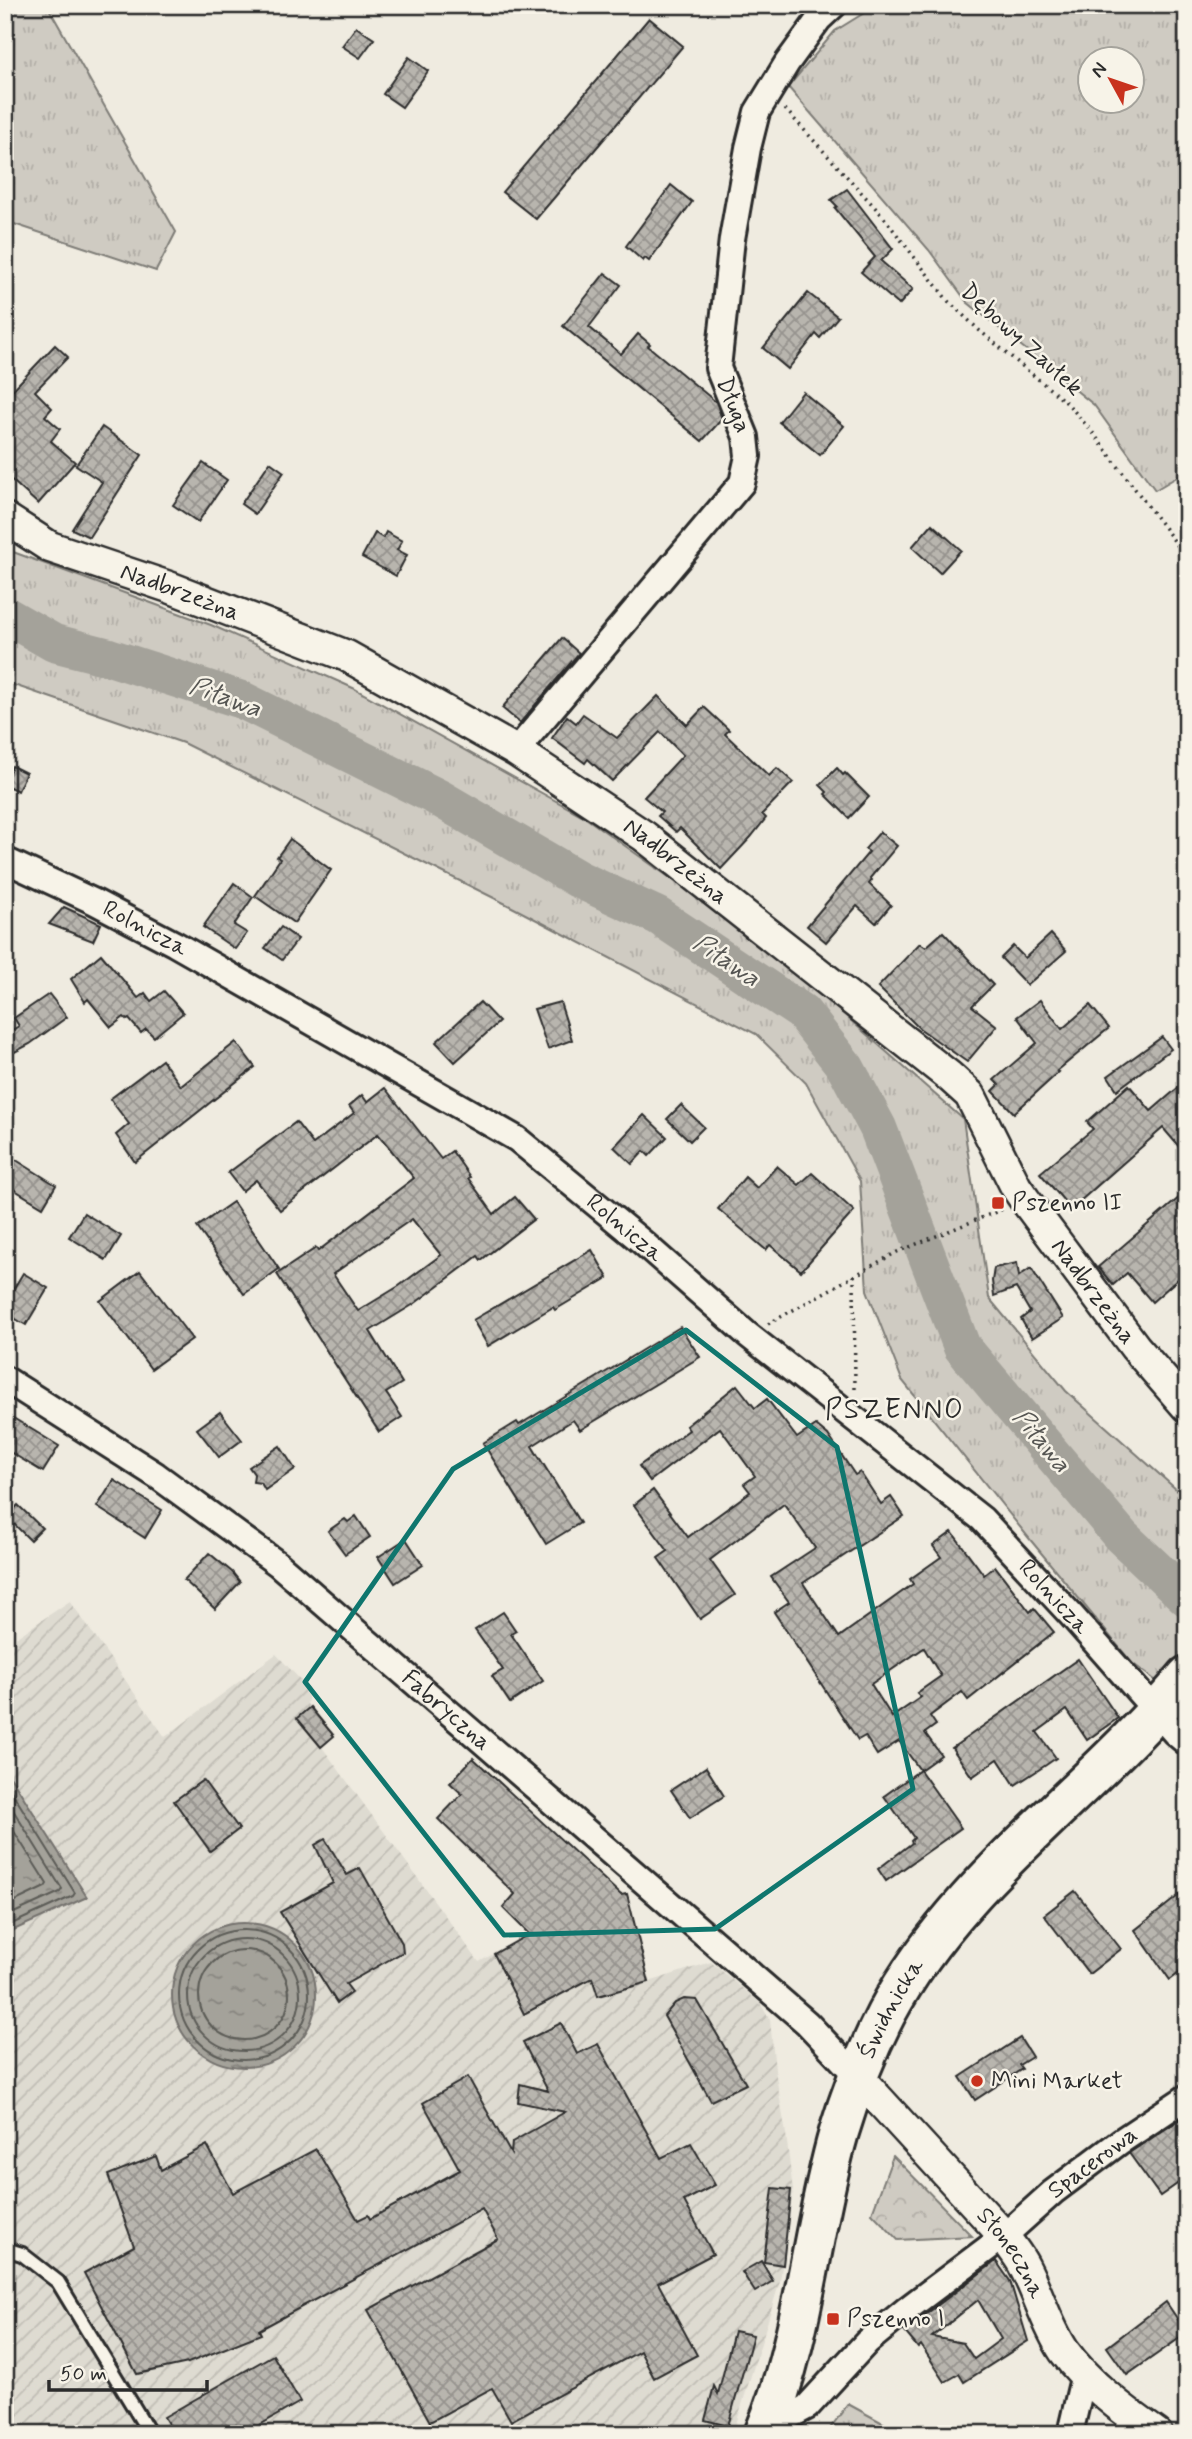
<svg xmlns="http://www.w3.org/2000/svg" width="1192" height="2439" viewBox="0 0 1192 2439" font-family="Mynerve,sans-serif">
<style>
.industrial{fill:url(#industrial-furrows)}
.grass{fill:url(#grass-tufts);stroke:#7d7b76;stroke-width:2;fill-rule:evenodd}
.forest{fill:url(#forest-crowns);stroke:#7d7b76;stroke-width:2}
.water{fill:url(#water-ripples);stroke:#74726e;stroke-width:2}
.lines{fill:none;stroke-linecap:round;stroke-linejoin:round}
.shore{stroke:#5b5b57;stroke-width:2}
.river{stroke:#a4a29a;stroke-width:38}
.building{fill:url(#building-cross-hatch);stroke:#2b2b2b;stroke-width:2;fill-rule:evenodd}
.service-casing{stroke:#2b2b2b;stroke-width:18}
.minor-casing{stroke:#2b2b2b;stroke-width:30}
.tertiary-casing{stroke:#2b2b2b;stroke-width:35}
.primary-casing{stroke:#2b2b2b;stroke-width:44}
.path{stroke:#2b2b2b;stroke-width:3.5;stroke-dasharray:2 5;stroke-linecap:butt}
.service{stroke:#f7f3e8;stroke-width:12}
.minor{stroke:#f7f3e8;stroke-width:24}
.tertiary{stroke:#f7f3e8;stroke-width:30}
.primary{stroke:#f7f3e8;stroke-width:38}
.rail{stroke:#2b2b2b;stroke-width:5}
.marked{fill:none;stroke:#0f766e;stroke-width:5;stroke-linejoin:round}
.poi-dot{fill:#c8321e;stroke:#f7f3e8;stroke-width:2.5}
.labels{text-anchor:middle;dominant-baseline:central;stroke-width:5;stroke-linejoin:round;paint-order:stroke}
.street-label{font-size:24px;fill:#2b2b2b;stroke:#f7f3e8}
.poi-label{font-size:24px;fill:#2b2b2b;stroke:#f7f3e8;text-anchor:start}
.water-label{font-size:26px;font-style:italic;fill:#555552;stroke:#f7f3e8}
.quarter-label{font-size:28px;letter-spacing:2px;fill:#2b2b2b;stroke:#f7f3e8}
</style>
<defs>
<pattern id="industrial-furrows" width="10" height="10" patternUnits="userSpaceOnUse" patternTransform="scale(1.75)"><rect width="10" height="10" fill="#dedbd1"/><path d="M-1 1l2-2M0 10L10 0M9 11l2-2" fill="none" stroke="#bfbcb4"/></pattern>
<pattern id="grass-tufts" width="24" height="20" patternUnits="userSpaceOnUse" patternTransform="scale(1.75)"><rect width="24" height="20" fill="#cfcbc2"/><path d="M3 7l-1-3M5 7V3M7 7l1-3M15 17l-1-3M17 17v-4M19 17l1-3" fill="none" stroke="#b2aea7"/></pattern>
<pattern id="forest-crowns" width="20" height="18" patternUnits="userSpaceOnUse" patternTransform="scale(1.75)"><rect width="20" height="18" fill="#cfcbc2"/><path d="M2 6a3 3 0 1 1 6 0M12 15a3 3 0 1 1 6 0" fill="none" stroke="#b2aea7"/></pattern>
<pattern id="water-ripples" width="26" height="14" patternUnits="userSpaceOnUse" patternTransform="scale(1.75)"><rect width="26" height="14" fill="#a4a29a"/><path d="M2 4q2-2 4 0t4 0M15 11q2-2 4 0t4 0" fill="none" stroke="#86847e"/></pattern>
<pattern id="building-cross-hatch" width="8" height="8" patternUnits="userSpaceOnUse" patternTransform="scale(1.75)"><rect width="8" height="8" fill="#b8b5ae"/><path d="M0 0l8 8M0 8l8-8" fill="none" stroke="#96938e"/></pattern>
</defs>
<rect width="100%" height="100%" fill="#efebe0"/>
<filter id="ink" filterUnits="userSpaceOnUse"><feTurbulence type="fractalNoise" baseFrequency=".0143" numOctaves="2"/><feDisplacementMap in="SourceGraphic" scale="14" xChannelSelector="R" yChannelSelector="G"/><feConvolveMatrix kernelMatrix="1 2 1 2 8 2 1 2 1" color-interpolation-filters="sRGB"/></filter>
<g filter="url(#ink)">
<polygon class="industrial" points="70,1601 165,1737 276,1654 310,1690 307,1704 334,1736 322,1747 479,1962 529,1934 589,1966 598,1996 649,1982 711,1962 760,2003 770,2020 775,2070 786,2134 793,2191 780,2281 733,2434 5,2434 5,1645"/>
<g class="grass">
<polygon points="5,5 47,5 176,232 156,271 5,221"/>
<path d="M877,5h310v466l-32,19 -61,-85 -127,-103 -38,-52 -141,-163 47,-56zM1090,60h42v42h-42z"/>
<polygon points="5,549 211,625 353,688 583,816 766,946 963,1119 989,1298 1066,1391 1187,1499 1187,1704 1132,1663 1028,1537 902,1380 867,1290 860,1181 806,1083 756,1034 510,906 183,743 5,682"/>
<polygon points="848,2404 903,2434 826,2434"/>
</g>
<polygon class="forest" points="893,2156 972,2236 898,2240 872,2213"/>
<g class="water">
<polygon points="5,1768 87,1897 5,1934"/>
<circle cx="244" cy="1995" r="72"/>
</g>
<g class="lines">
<g class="shore">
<polyline points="5,1781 75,1893 73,1896 5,1927"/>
<polyline points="5,1797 62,1889 60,1892 5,1917"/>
<polyline points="5,1817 47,1884 45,1887 5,1906"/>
<circle cx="244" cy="1995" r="65"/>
<circle cx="244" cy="1995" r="56"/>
<circle cx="244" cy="1995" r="45"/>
</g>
<polyline class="river" points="5,615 54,643 109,657 242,700 439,798 578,879 658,916 802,1012 846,1068 878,1128 962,1347 1121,1536 1187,1598"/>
</g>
<g class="building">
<polygon points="649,18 683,46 536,219 502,192"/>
<polygon points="356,27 374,39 360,58 342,46"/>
<polygon points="409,57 428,71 402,107 383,94"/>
<polygon points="671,185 692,202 649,261 645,258 643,261 626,246"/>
<polygon points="847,189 893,249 881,261 913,289 899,305 861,272 875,257 835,208 837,206 831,200"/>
<polygon points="605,273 621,285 589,327 621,354 638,334 650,344 648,346 716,402 722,419 702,441 563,326"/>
<polygon points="808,293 838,317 820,338 816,334 788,369 763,348"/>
<polygon points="55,345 68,357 35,391 52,408 45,416 60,429 51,441 75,462 38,504 5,474 5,398"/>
<polygon points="803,392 844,426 820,455 779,422"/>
<polygon points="102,427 142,455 89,537 72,529 102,482 76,465"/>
<polygon points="270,462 284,472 255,514 241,504"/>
<polygon points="203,463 227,480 198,522 173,505"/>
<polygon points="932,524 961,550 940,573 912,547"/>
<polygon points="386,532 402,541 397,550 407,555 396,576 362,557 375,533 383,538"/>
<polygon points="562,638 579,653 520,723 502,708"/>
<polygon points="658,696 687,725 704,707 729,730 725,734 769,776 777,768 793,782 762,814 766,818 751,837 721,869 680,828 676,832 658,816 662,812 644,797 683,755 660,732 612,781 588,759 585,763 552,738 567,716 576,723 583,714 617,738"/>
<polygon points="12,766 26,773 18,791 5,785 5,780"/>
<polygon points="837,768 843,775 845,773 869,797 849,818 825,794 827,792 820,785"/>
<polygon points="880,832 897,846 870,878 872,880 869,884 891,905 876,923 857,906 826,942 807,926 869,852 865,849"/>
<polygon points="290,839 331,870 294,923 255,896 280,859 277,857"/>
<polygon points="234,883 253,897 234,925 247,933 235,949 203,927"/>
<polygon points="64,907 101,924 93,941 49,924"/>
<polygon points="281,927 298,939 282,960 265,948"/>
<polygon points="943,932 993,985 972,1006 997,1026 967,1062 919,1028 878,987 920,943 926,947"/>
<polygon points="1051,934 1066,951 1027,985 1001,958 1013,946 1025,958"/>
<polygon points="101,954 138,998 145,993 151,1001 164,991 183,1013 154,1037 146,1029 141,1033 129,1019 127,1020 124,1017 111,1027 88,999 85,1002 71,979"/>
<polygon points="49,994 67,1017 30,1044 5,1057 5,1034 19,1026 14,1018"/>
<polygon points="1040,1000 1062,1029 1090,1005 1109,1028 1057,1071 1059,1072 1014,1113 993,1091 999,1085 994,1080 1037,1043 1017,1017"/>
<polygon points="480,1002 499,1022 455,1062 436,1042"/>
<polygon points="560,1002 572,1040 548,1049 534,1009"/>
<polygon points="1162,1037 1171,1049 1117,1090 1108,1076"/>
<polygon points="236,1042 255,1067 135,1162 116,1135 129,1124 110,1099 162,1060 181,1086"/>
<polygon points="1187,1080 1187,1156 1163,1128 1071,1209 1040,1173 1093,1129 1087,1122 1129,1085 1151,1111"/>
<path d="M385,1088l56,71 11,-8 18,26 -2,1 26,36 21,-17 19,22 -53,41 -3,-4 -64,48 -44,27 32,52 -16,10 16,24 -23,15 -102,-158 39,-26 2,3 96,-73 -36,-44 -98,76 -24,-30 -14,11 -14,-18 68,-51 17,22 41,-31 -5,-7 13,-11 5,7zM412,1219l29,36 -42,31 -41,25 -25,-37z"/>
<polygon points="681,1105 704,1127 690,1141 667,1119"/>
<polygon points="644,1115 667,1137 649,1156 644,1151 632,1164 614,1147"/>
<polygon points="5,1153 56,1185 43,1207 5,1184"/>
<polygon points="777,1166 799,1185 812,1173 854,1211 801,1271 770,1245 766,1250 718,1209 745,1177 757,1188"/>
<polygon points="1187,1191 1187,1271 1152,1302 1127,1273 1113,1285 1098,1267"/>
<polygon points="233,1202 279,1269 244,1294 197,1227"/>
<polygon points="84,1213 121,1236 106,1260 69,1237"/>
<polygon points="592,1250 608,1278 555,1310 553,1307 488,1346 473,1320"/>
<polygon points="1017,1263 1019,1276 1031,1268 1063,1318 1032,1338 1021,1319 1030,1312 1016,1288 994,1296 992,1281 994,1268"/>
<polygon points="140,1271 192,1339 151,1369 100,1301"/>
<polygon points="23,1273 48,1288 26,1325 5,1313 5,1303"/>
<polygon points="680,1327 700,1357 580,1430 573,1420 532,1446 580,1523 546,1544 483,1443 517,1422 519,1425"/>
<path d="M737,1385l18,23 12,-9 30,39 19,-13 12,10 27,40 5,-3 21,32 10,-7 13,19 -101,67 36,54 74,-53 -3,-5 31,-22 -8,-11 19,-14 32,43 11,-9 35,46 4,-4 20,24 -86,68 -6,-8 -32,24 6,9 -11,8 16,22 -21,15 -21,-29 -22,14 -12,-19 -7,4 -84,-128 15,-10 -18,-25 44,-29 -31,-44 -74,56 25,35 -35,24 -42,-61 10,-7 -34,-46 19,-15 35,47 62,-45 -6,-8 11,-8 -35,-48 -70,53 -11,-15 50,-36 -3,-4zM924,1648l17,28 -24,17 4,4 -29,20 -21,-33z"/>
<polygon points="220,1412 242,1440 219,1457 197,1429"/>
<polygon points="5,1413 59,1446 43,1472 5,1449"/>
<polygon points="280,1446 295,1469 265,1490 261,1483 253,1482 254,1474 249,1467"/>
<polygon points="114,1480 162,1510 145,1538 97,1507"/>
<polygon points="18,1505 42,1528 30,1540 7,1517"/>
<polygon points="356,1516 370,1537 345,1554 328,1531 345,1519 348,1522"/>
<polygon points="406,1539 423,1565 395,1583 378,1557"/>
<polygon points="209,1553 232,1572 240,1582 215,1609 184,1580"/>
<polygon points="503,1612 516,1631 511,1634 543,1681 510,1703 492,1676 503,1670 475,1630"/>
<polygon points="1078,1659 1118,1718 1087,1740 1067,1710 1037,1732 1056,1758 1046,1765 1015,1785 998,1759 972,1777 952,1748"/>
<polygon points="310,1707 334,1736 321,1747 297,1718"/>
<polygon points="473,1758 621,1895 627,1894 649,1982 598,1996 592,1978 524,2014 494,1954 529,1934 503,1908 515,1894 438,1819 462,1794 450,1783"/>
<polygon points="706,1767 724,1796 690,1818 671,1790"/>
<polygon points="920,1770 961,1828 886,1881 878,1869 912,1843 911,1841 914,1838 884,1796"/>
<polygon points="203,1780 239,1829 210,1851 174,1801"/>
<polygon points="325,1839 347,1875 360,1868 402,1943 403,1952 346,1984 352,1992 337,2003 280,1912 333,1883 315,1845"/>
<polygon points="1187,1889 1187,1967 1170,1980 1135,1930"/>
<polygon points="1075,1891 1121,1949 1089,1974 1044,1915"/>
<polygon points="684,1999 697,2000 746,2084 711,2101 664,2016 675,2003"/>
<polygon points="561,2023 577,2054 598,2044 661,2158 691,2143 715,2185 684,2201 713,2254 658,2283 697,2355 654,2378 640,2351 511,2421 492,2388 430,2422 368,2310 498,2239 482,2209 259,2330 261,2334 188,2363 137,2374 84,2273 134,2246 108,2175 156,2156 161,2170 207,2145 233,2193 316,2149 358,2220 368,2215 370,2219 460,2170 423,2103 468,2077 511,2154 512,2142 565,2112 518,2102 520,2084 548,2091 523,2042"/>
<polygon points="1020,2038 1032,2057 1019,2065 1022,2069 975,2100 960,2077"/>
<polygon points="1187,2115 1187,2177 1160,2196 1129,2153"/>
<polygon points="773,2188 791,2190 783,2265 764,2262"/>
<polygon points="761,2261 773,2281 755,2292 742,2272"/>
<path d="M996,2261l14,20 18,60 -64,41 -5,-8 -14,8 -24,-37 -3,3 -14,-17zM978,2300l23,39 -27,20 -11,-16 -31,-6z"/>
<polygon points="1166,2302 1187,2333 1127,2375 1107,2347"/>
<polygon points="734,2331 753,2335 728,2426 705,2420 714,2386 718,2394"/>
<polygon points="273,2355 300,2402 244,2434 174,2434 164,2417"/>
</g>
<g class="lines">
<defs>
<polyline id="service" points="5,2249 22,2254 58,2282 150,2434"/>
<g id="minor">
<polyline points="516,751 742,483 748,456 746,437 718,368 732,239 748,148 757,112 787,63 819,19 834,5"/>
<path id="s1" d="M5,860l90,42 80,42 342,195 124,102 107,94 234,184 90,97 103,117 12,10"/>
<path id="s2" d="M5,1379l151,96 122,89 529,459 51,54"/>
<path id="s3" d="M774,2411l16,5 17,-9 60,-65 40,-33 97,-73 49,-44 68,-51 66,-44"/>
<polyline points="1073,2434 1072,2425 1084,2374"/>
</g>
<g id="tertiary">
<path id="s4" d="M5,518l45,29 119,40 178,69 169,95 128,85 305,240 21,19 46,92 9,13 110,147 52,60"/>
<path id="s5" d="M858,2077l146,159c7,11 16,21 21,32 14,27 22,58 39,83 24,33 60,60 93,83"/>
</g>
<g id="primary">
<path id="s6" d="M764,2434c41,-98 46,-202 75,-302 12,-40 28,-81 47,-118 72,-136 205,-221 301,-338"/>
</g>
</defs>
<use href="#service" class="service-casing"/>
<use href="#minor" class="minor-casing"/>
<use href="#tertiary" class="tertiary-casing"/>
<use href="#primary" class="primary-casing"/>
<g class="path">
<polyline points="785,109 882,215 948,301 980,331 1068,404 1093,433 1187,558"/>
<polyline points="854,1275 855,1391"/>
<polyline points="768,1324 897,1252 1003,1209"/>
</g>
<use href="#service" class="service"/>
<use href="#minor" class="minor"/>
<use href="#tertiary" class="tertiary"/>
<use href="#primary" class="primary"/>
<polyline class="rail" points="5,2424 24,2434"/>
</g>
</g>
<path class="marked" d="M686,1330l151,117 76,342 -198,140 -211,6 -199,-253 148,-213z"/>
<g class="poi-dot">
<rect x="991" y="1196" width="14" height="14" rx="3.5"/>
<circle cx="977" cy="2081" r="7"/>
<rect x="826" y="2312" width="14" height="14" rx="3.5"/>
</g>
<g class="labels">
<g class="street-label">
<text transform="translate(1021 340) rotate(42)">Dębowy Zaułek</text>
<text transform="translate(733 405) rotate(69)">Długa</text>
<text stroke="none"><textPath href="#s4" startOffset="191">Nadbrzeżna</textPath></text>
<text stroke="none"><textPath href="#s4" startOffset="758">Nadbrzeżna</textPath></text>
<text stroke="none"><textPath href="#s1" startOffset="156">Rolnicza</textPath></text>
<text stroke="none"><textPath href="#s1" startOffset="723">Rolnicza</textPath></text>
<text stroke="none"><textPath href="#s4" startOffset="1367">Nadbrzeżna</textPath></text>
<text stroke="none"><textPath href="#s1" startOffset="1290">Rolnicza</textPath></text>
<text stroke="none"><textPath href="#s2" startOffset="553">Fabryczna</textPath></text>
<text stroke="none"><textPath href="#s6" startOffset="446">Świdnicka</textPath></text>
<text stroke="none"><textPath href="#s3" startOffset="413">Spacerowa</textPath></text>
<text stroke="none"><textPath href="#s5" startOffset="234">Słoneczna</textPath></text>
</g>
<g class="poi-label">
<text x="1012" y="1203">Pszenno II</text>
<text x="991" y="2081">Mini Market</text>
<text x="847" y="2319">Pszenno I</text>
</g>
<g class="water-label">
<text transform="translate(225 698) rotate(20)">Piława</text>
<text transform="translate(726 961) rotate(34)">Piława</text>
<text transform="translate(1041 1441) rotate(50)">Piława</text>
</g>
<g class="quarter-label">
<text x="895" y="1410">PSZENNO</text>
</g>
</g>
<rect width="1192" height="2439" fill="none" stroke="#f7f3e8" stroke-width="28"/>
<rect x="14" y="14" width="1164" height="2411" fill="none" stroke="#2b2b2b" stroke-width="2.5" filter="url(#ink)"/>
<g transform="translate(1111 80) rotate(310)"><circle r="33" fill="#f7f3e8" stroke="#a5a39c" stroke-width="2"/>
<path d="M0-5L12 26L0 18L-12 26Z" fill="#c8321e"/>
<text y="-10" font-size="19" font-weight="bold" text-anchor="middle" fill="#2b2b2b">N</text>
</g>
<path d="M49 2380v10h158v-10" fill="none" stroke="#2b2b2b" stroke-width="3.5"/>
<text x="60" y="2380" font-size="21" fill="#2b2b2b" stroke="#f7f3e8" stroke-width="5" paint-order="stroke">50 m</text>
</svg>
